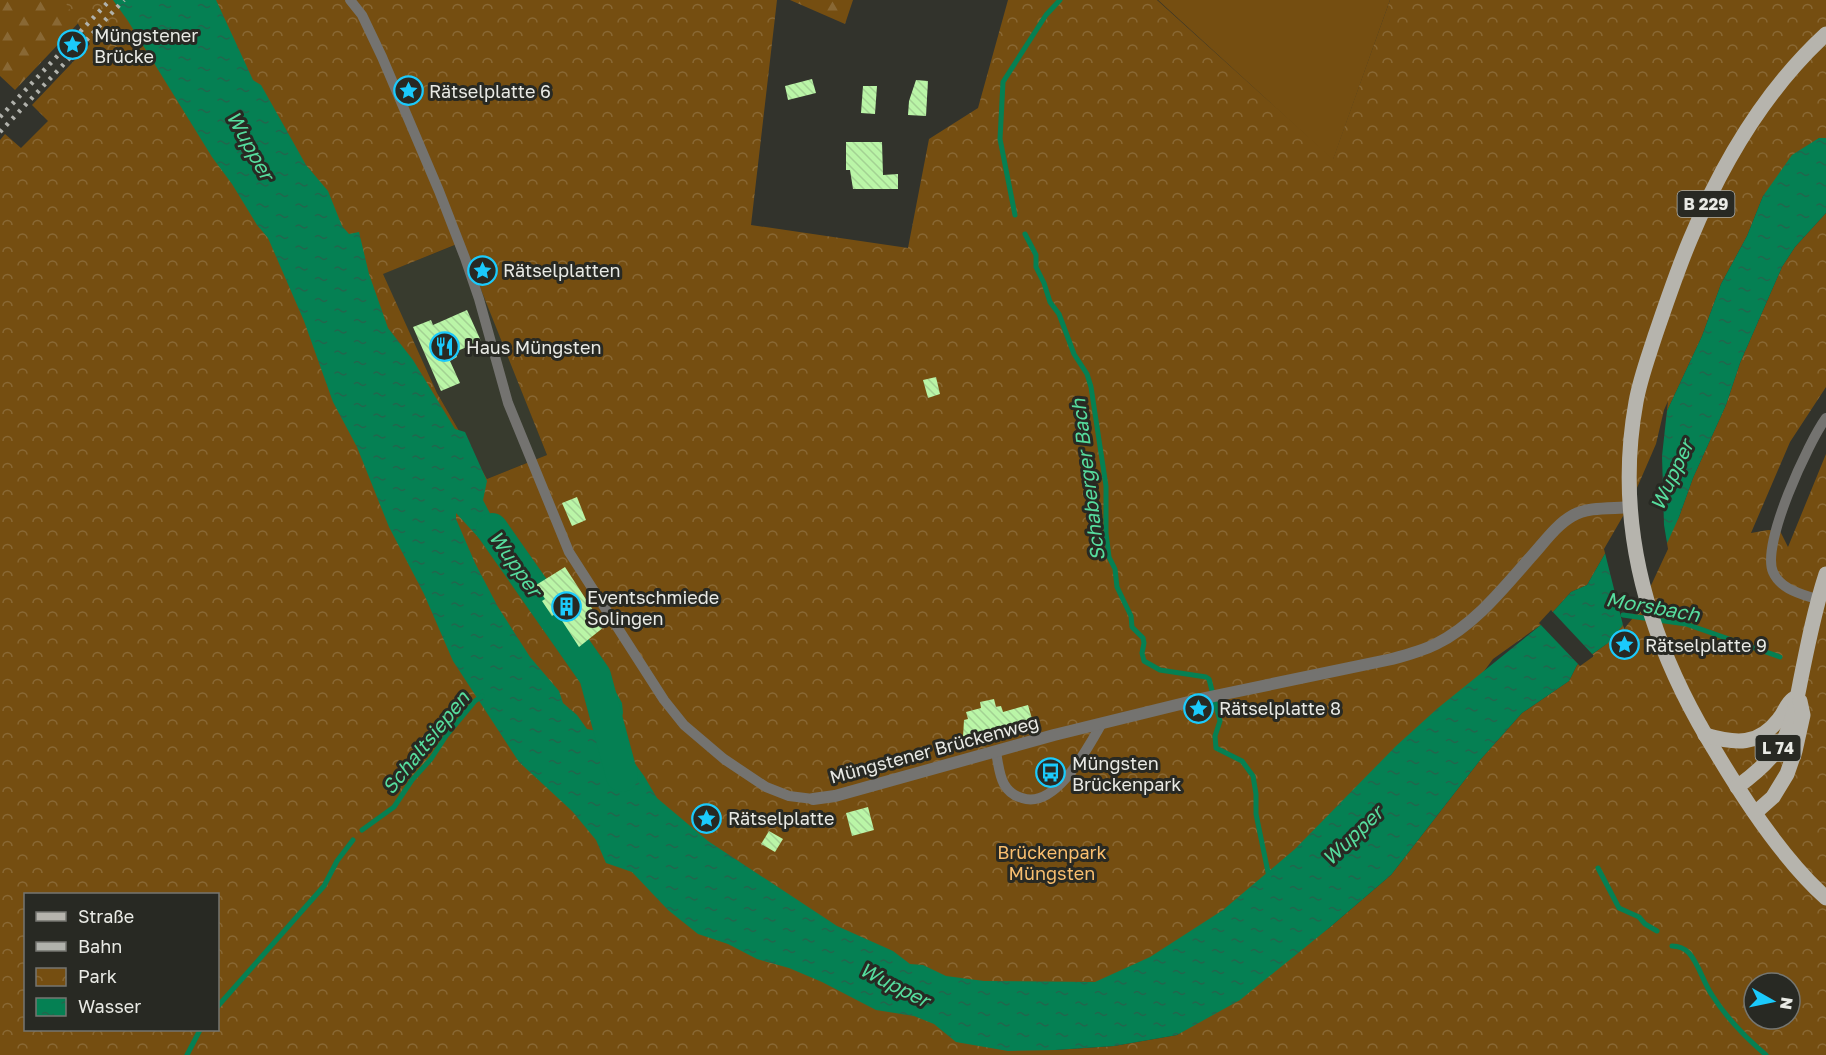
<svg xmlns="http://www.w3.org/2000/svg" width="1826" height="1055" viewBox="0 0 1826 1055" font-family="'Golos Text',sans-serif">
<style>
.built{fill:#383b2e}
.grass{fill:#754e11}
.forest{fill:url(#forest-firs)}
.park{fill:url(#park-crowns);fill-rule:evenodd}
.water{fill:url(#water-ripples)}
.pier{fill:#32332c}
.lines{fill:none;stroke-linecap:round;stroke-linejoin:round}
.stream{stroke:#058053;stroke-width:5}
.river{stroke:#058053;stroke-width:32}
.building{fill:url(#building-back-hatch)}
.lane{stroke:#747370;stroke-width:10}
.street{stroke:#747370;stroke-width:12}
.primary{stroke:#b6b4ad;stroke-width:15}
.rail{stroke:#b1b2ac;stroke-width:4.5;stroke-dasharray:3 6;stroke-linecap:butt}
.labels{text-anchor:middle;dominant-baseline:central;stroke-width:6;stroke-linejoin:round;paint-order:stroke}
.shield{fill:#282923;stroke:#afb0ab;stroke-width:1.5}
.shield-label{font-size:16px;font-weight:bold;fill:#e9eae5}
.poi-label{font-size:18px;fill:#e9eae5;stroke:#282923;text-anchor:start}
.street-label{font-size:18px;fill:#e9eae5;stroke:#282923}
.park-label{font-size:18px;fill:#fabf6f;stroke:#282923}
.water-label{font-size:20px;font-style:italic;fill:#56dd9e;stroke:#282923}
</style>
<defs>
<pattern id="forest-firs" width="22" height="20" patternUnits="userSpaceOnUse" patternTransform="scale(1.5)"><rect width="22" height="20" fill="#754e11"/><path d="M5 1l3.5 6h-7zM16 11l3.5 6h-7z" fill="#896834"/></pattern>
<pattern id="park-crowns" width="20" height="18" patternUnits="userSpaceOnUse" patternTransform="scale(1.5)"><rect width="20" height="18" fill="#754e11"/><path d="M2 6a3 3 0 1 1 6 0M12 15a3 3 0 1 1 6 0" fill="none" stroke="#896834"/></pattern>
<pattern id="water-ripples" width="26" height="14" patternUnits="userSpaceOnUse" patternTransform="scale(1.5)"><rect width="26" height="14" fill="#058053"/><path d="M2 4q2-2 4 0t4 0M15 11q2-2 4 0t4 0" fill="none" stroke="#22664d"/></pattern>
<pattern id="building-back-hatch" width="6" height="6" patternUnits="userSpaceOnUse" patternTransform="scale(1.5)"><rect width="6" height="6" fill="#baf5a7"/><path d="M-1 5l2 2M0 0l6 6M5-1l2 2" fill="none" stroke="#a3d293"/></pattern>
</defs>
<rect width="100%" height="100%" fill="#32332c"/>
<polygon class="built" points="463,242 547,455 487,479 437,393 382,274"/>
<polygon class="grass" points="1158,0 1390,0 1333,160"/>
<g class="forest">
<polygon points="0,0 100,0 15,90 0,76"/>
<polygon points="790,0 853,0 845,24"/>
</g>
<path class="park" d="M64,0h713l-26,225 157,23 21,-109 49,-31 30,-108h149l176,159 57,-159h436v138h-7l-56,58 -16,40 -26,48 -19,52 -35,75 -9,34 -25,60 -46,80 -16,7 -29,32 -49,35 -65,88 -373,303 59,-4 63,-11 152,-107 62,-53 90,-116 41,-46 47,-32 8,-16 31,-22 71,-126 14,-39 33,-73 14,-42 42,-96 13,-20 31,-34v174l-36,55 -39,91 17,-3 12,1 8,16 38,-93v601h-1826v-915l5,-6 16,14 27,-27 -16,-16 58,-61zM462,242l85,213 -60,24 -50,-86 -54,-119zM26,894h192v136h-192zM1754,983h36v36h-36z"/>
<g class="water">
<polygon points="113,0 216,0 253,80 261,85 306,165 328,191 342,226 349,234 359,232 369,274 388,328 413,360 455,429 465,432 487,481 483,500 516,563 508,570 456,513 456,519 475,563 498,607 530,657 559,691 563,703 577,715 587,729 611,734 623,747 644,776 657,798 708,841 837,926 893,951 910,964 923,965 946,976 984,981 1095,982 1150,957 1223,910 1295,849 1396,746 1438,708 1542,624 1571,592 1587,585 1633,505 1658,445 1667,411 1702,336 1721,284 1747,236 1763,196 1792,155 1819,138 1826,138 1826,213 1795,247 1782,267 1740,363 1726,405 1693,478 1679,517 1638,607 1608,643 1577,665 1569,681 1522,713 1481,759 1391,875 1329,928 1240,1000 1177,1035 1114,1046 1055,1050 1008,1051 956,1042 934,1024 914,1016 876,1010 822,982 789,968 757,959 728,944 698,934 668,910 632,872 606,863 596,840 572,811 519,762 453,661 424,594 389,527 357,447 333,402 304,321 268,238 257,225 232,184 212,157 128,21"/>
<polygon points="599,662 622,703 623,713 618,732 599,726 591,706 580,669"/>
</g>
<g class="pier">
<polygon points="1668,401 1662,456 1664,525 1668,549 1640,609 1624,629 1604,549 1630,504 1656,444 1664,410"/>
<polygon points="1551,610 1594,656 1580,666 1539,623"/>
</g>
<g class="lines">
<g class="stream">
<polyline points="1015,215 1000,139 1003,82 1046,15 1060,0"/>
<polyline points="1025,234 1036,255 1036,267 1044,283 1050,302 1059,314 1074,354 1087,374 1091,387 1106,486 1106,533 1109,557 1115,569 1117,587 1131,616 1132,627 1143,638 1144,643 1142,653 1144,661 1160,670 1206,677 1209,679 1220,721 1215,736 1216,748 1242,761 1253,776 1256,794 1256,814 1269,877"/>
<polyline points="1623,615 1686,624 1780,657"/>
<polyline points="362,830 394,807 412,780 431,759 446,736 475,701 482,696"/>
<polyline points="1598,868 1619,908 1639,917 1645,924 1657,931"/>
<path d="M1672,946c7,0 12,2 17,7 10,11 14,29 23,42 14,22 34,43 54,60"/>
<polyline points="218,1006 324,886 337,861 353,840"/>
<polyline points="187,1055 200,1030"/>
</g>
<polyline class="river" points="492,529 595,676 622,776"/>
</g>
<g class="building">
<polygon points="812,79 816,93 788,100 785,86"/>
<polygon points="916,80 928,81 926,116 908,115 909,101"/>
<polygon points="863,86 877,86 875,114 861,113"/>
<polygon points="846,142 882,142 883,175 898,174 898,189 853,189 850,170 846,170"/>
<polygon points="467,310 481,341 455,352 457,357 450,361 460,383 441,391 413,327 431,320 433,325"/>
<polygon points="936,377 940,394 928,398 923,380"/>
<polygon points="577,497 586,520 572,526 562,503"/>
<polygon points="565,567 604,627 579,647 557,613 552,616 542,601 545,599 536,585"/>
<polygon points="994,699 996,707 1001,706 1003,712 1028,705 1033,722 988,735 987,731 963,737 964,720 968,719 966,712 981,708 980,702"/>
<polygon points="868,807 874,830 852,836 846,813"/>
<polygon points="769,831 783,839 775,852 761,844"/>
</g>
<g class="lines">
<g class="lane">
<polyline points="350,0 362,15 382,57 439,191 465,258 479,299 508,403 569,552 664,700 684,725 724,759 766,787 789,796 813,799"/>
<path d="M1819,600c-17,-6 -38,-10 -46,-28 -12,-28 35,-129 53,-154"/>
<path d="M996,752c2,10 3,23 8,32 4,7 10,12 18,14 34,12 66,-51 80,-75"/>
</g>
<path class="street" d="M813,799l22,-3 219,-61 151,-37 187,-39c15,-4 30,-8 44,-15 38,-19 66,-54 94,-86 13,-14 26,-33 42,-42 17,-10 41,-7 59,-9"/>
<g class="primary">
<path d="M1826,34c-62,57 -104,129 -136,206 -13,31 -24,64 -35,96 -7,22 -15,43 -19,66 -23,126 15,246 81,352 28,47 68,107 109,144"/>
<path d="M1705,735c31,9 53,11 74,-16 6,-7 7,-15 14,-20"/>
<path d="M1737,787c18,-13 38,-30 48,-50 9,-19 12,-39 16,-59 7,-35 14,-70 25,-104"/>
<polyline points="1755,813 1773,797 1787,774 1795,751 1803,715 1800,701"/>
</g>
<g class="rail">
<polyline points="0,117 110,0"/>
<polyline points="0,132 124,0"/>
</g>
</g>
<defs>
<symbol id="sight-ring" viewBox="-11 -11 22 22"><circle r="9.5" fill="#282923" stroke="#1bcafc" stroke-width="1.5"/><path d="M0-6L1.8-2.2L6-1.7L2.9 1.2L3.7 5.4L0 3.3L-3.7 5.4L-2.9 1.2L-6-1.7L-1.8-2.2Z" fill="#1bcafc"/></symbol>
<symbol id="restaurant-ring" viewBox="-11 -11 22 22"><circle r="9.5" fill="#282923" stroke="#1bcafc" stroke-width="1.5"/><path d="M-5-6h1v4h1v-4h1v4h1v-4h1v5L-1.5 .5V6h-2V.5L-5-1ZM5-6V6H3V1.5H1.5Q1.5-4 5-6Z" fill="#1bcafc"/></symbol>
<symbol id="building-ring" viewBox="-11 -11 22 22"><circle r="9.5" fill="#282923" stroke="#1bcafc" stroke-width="1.5"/><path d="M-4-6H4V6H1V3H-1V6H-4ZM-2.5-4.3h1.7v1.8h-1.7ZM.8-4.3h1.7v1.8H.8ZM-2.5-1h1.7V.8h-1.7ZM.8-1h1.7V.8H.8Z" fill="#1bcafc"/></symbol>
<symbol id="bus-ring" viewBox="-11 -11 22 22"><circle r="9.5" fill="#282923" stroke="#1bcafc" stroke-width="1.5"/><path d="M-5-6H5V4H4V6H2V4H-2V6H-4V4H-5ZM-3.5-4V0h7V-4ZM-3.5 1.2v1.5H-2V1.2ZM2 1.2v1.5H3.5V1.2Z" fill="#1bcafc"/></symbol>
</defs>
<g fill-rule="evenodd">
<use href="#sight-ring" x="56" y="28" width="33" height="33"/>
<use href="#sight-ring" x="392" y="74" width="33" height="33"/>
<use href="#sight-ring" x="466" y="254" width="33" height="33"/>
<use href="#restaurant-ring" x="428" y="330" width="33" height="33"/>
<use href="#building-ring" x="550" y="590" width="33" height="33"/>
<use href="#sight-ring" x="1608" y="628" width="33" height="33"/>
<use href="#sight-ring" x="1182" y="692" width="33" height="33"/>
<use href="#bus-ring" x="1034" y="756" width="33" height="33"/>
<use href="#sight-ring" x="690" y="802" width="33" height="33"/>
</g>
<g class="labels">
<g class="shield">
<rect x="1677.5" y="191" width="57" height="26" rx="4.5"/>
<rect x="1755.5" y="735" width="45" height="26" rx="4.5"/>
</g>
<g class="shield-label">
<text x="1706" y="204">B 229</text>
<text x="1778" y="748">L 74</text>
</g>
<g class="poi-label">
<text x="94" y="35">Müngstener<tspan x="94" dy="21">Brücke</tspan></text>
<text x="429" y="91">Rätselplatte 6</text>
<text x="503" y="270">Rätselplatten</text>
<text x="466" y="347">Haus Müngsten</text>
<text x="587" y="597">Eventschmiede<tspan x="587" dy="21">Solingen</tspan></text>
<text x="1645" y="645">Rätselplatte 9</text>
<text x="1219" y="708">Rätselplatte 8</text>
<text x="1072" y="763">Müngsten<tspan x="1072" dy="21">Brückenpark</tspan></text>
<text x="728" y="818">Rätselplatte</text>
</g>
<g class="street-label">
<text transform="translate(934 749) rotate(-15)">Müngstener Brückenweg</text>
</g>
<g class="park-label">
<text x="1052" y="852">Brückenpark<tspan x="1052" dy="21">Müngsten</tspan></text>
</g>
<g class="water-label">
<text transform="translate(251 145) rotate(61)">Wupper</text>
<text transform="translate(1671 475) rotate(-65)">Wupper</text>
<text transform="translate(1087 480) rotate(-97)">Schaberger Bach</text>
<text transform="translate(516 563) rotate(55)">Wupper</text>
<text transform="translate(1653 606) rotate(10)">Morsbach</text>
<text transform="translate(425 742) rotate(-51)">Schaltsiepen</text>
<text transform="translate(1352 835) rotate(-44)">Wupper</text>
<text transform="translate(895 984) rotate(27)">Wupper</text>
</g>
</g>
<rect x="24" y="893" width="195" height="138" fill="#282923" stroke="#757671" stroke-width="1.5"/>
<rect x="36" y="912" width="30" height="9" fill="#b6b4ad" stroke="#757671" stroke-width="1.5"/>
<text x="78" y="923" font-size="18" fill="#e9eae5">Straße</text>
<rect x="36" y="942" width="30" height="9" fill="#b1b2ac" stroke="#757671" stroke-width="1.5"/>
<text x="78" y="953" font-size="18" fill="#e9eae5">Bahn</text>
<rect x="36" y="968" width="30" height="18" fill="url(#park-crowns)" stroke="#757671" stroke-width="1.5"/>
<text x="78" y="983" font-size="18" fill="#e9eae5">Park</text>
<rect x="36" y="998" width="30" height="18" fill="url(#water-ripples)" stroke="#757671" stroke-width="1.5"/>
<text x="78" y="1013" font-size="18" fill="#e9eae5">Wasser</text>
<g transform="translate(1772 1001) rotate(99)"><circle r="28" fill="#282923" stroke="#757671" stroke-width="1.5"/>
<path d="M0-4.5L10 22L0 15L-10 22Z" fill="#1bcafc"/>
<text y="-9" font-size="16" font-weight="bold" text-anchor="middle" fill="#e9eae5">N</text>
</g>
</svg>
